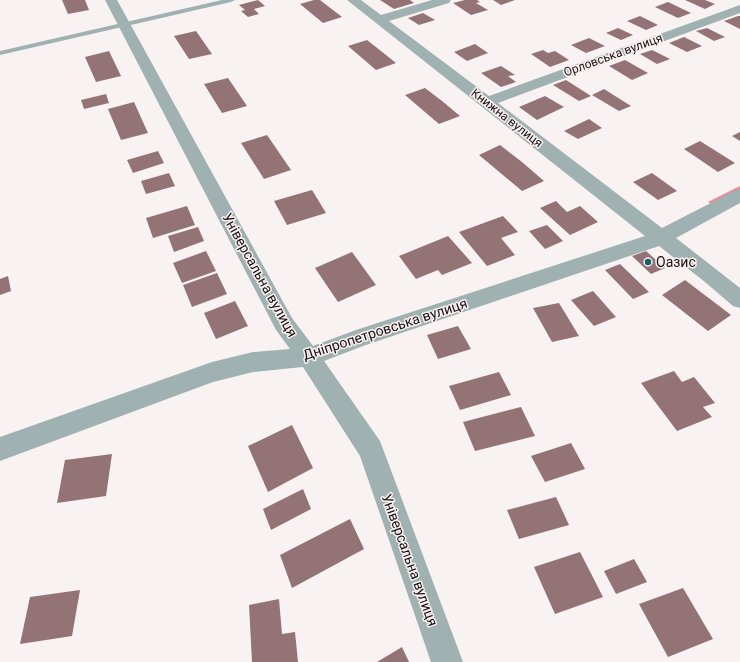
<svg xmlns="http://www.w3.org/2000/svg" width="740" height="662" viewBox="0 0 740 662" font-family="Roboto,sans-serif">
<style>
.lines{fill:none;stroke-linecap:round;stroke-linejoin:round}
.stream{fill:#ea8998;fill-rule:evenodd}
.building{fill:#947376}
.lane{fill:#a0b1b1;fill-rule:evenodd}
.street{fill:#a0b1b1;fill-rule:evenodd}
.poi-dot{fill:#146465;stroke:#f9f2f2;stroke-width:1.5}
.labels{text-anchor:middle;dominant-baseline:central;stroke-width:3;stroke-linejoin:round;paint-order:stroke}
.far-street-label{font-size:12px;fill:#1a0e0f;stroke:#f9f2f2}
.poi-label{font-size:14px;fill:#1a0e0f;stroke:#f9f2f2;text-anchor:start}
.street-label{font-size:14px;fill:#1a0e0f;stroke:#f9f2f2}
</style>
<rect width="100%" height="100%" fill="#f9f2f2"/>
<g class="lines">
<polygon class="stream" points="740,186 740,190 713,203 711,204 708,202"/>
</g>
<g class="building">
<polygon points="62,0 85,0 89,10 68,14"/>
<polygon points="258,0 265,6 254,9 259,14 248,17 241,11 245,10 239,5"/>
<polygon points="314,0 320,0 342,17 323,23 300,4"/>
<polygon points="380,0 410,0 414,3 394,9"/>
<polygon points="465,0 477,0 480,2 476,3 488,10 471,15 453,3"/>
<polygon points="493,0 515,0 501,5"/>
<polygon points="685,0 705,0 715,4 705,9"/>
<polygon points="668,2 691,13 678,18 655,7"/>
<polygon points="423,13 435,20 419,25 408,18"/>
<polygon points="640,16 658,25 646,30 627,21"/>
<polygon points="738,16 740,16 740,29 724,21"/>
<polygon points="618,28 633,35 621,40 606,33"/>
<polygon points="707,28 725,37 714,41 696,31"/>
<polygon points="196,31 212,54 189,59 174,36"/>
<polygon points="684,37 702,46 687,52 669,43"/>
<polygon points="589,38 605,46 586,53 571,45"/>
<polygon points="367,40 381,51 396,63 376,70 348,46"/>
<polygon points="475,44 488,53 467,61 454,52"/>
<polygon points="543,50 548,53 555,51 569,60 550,67 531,54"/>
<polygon points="652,50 670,59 657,64 640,54"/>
<polygon points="109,51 121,76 96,82 85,57"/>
<polygon points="625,60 648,73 632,80 609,66"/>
<polygon points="501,66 515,75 508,76 516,82 501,87 481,73"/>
<polygon points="228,78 247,106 222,113 204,84"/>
<polygon points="566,80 591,96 579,101 553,85"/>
<polygon points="425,88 442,101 460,116 439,124 405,95"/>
<polygon points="604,89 631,106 619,111 592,95"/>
<polygon points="106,94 109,103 84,109 81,100"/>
<polygon points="545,96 564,107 537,120 519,107"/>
<polygon points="134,102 148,133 121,140 108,109"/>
<polygon points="589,119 602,128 578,139 564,131"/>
<polygon points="740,132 740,141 732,136"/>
<polygon points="267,135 291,170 264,179 241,143"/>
<polygon points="700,141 735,163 718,172 684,149"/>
<polygon points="500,145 522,162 544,181 522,191 479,155"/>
<polygon points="158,151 164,163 133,173 127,160"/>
<polygon points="169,173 175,186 146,194 141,181"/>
<polygon points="652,173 677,191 658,200 633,182"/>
<polygon points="312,190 326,213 287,225 274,201"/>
<polygon points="556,201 567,212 580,206 598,222 570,235 540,208"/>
<polygon points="187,206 195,225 153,238 146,218"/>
<polygon points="503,216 518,232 501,238 515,255 487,266 459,232"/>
<polygon points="547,225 563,241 545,249 529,231"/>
<polygon points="198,227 204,241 174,252 168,236"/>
<polygon points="448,236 472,263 442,275 438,270 416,279 399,256"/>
<polygon points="206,251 216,271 182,283 173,263"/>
<polygon points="646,251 665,268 651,274 632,256"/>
<polygon points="352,252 376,285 338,302 315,268"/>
<polygon points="620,264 649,292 633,299 605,270"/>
<polygon points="217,273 227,294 192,307 183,285"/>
<polygon points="8,276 11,291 0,295 0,279"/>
<polygon points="685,280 731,315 708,331 662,295"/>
<polygon points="593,291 616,317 594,326 571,300"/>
<polygon points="235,301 248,326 216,339 204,313"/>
<polygon points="559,303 579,336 552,342 533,308"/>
<polygon points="458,326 471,349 438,359 427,335"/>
<polygon points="674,371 682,382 694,377 715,403 703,407 712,417 677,431 641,383"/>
<polygon points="499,372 511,395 460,410 449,386"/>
<polygon points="521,407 535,436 475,451 463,422"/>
<polygon points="292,425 313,468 268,492 248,446"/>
<polygon points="571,443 585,469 545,482 531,456"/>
<polygon points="112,454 106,496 57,503 65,460"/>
<polygon points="303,489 311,509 271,530 263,509"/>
<polygon points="556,497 569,525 519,539 507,510"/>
<polygon points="350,519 364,549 292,588 280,555"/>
<polygon points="580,552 603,597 555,614 534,567"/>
<polygon points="634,559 647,582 616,594 604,571"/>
<polygon points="683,588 713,639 668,657 639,604"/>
<polygon points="80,590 72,636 20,644 30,597"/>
<polygon points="279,599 282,634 295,632 298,662 252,662 249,605"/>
<polygon points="402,647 409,662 377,662"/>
</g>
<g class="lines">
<polygon class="lane" points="222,0 235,0 231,2 0,55 0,51"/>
<polygon class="street" points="105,0 117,0 292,318 313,346 356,330 645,236 347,0 361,0 381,15 432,0 451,0 449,3 389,21 489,96 740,5 740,13 498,103 662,228 734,191 740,189 740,203 676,238 740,288 740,308 733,306 705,282 659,246 363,346 324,361 380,441 463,662 431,662 360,456 303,367 253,372 213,382 0,461 0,437 212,362 253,352 290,349 276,330"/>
</g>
<circle class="poi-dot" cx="648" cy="262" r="4"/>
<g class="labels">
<g class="far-street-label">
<text transform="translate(613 55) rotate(-20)">Орловська вулиця</text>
<text transform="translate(507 118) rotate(38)">Книжна вулиця</text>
</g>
<g class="poi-label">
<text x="656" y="262">Оазис</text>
</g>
<g class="street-label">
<text transform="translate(260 275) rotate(61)">Універсальна вулиця</text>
<text transform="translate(385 329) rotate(-18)">Дніпропетровська вулиця</text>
<text transform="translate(410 560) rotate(70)">Універсальна вулиця</text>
</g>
</g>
</svg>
